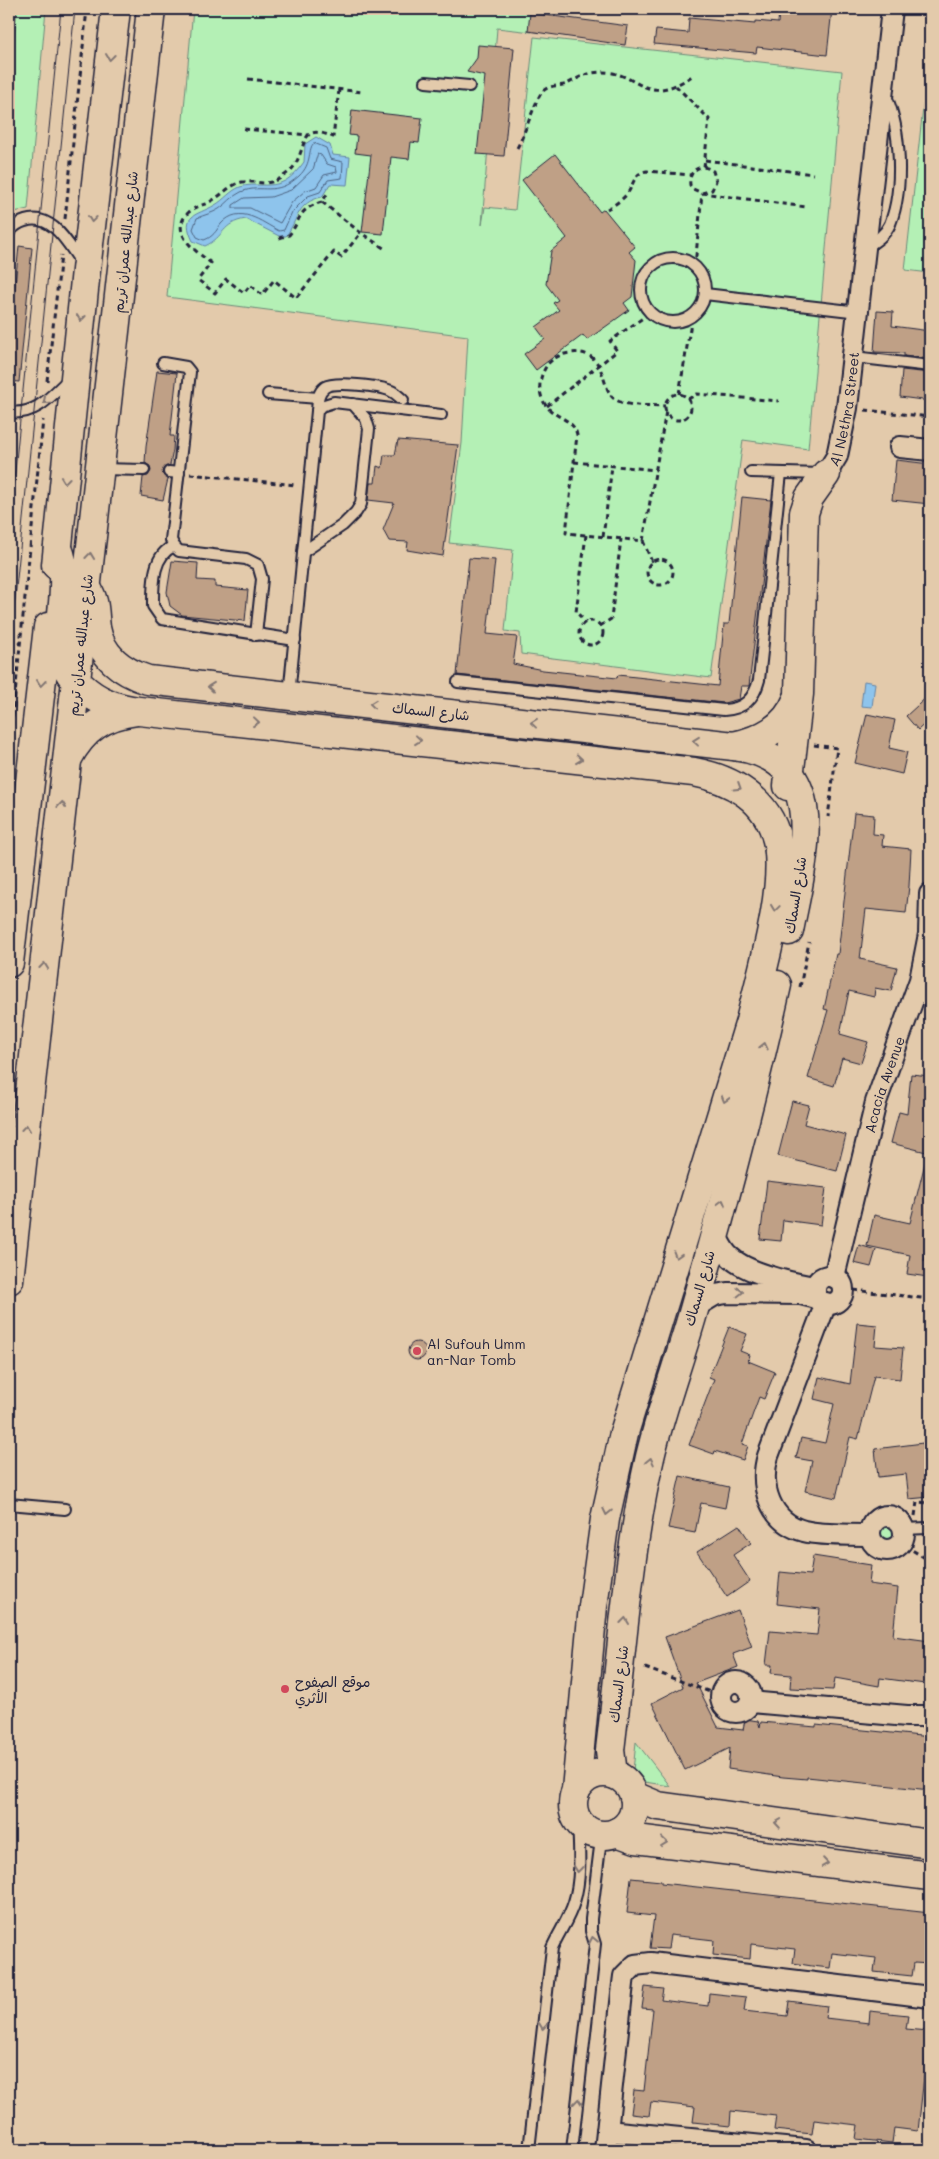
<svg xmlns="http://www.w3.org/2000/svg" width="939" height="2159" viewBox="0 0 939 2159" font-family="Mali,'Playpen Sans Arabic',sans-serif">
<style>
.green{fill:#b4f0b5;stroke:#6b8978}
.water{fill:#8ec4ec;stroke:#6383a5}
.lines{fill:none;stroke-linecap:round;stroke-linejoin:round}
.shore{stroke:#4d6382;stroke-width:1}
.building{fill:#bfa086;stroke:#22223b}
.lane-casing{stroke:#22223b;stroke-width:14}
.street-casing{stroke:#22223b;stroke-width:24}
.secondary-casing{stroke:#22223b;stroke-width:31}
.path{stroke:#22223b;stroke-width:3;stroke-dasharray:5 4;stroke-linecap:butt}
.lane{stroke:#e3caab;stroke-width:10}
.street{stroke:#e3caab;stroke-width:20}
.secondary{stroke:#e3caab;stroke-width:28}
.tram{stroke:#22223b;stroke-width:1}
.oneway{stroke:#827673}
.poi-dot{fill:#d1495b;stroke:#e3caab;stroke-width:2}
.labels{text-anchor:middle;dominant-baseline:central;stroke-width:4;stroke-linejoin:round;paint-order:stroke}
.street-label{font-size:14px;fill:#22223b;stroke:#e3caab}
.poi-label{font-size:14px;fill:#22223b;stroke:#e3caab;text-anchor:start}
</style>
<rect width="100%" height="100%" fill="#e3caab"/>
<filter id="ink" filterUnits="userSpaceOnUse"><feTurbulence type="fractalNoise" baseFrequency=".02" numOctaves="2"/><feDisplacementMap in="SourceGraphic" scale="10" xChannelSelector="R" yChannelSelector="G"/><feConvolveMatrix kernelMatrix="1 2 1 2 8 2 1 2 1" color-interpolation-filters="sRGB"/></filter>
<g filter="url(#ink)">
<g class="green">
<polygon points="17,9 46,9 28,209 9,213 9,80"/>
<polygon points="193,9 535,9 532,32 497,28 482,225 485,207 515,210 534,37 842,71 808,449 743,440 711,678 521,654 520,633 505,631 513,550 449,543 462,443 468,336 167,297"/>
<polygon points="926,81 930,81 930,273 905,270"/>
<circle cx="887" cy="1533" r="10"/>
<polygon points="636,1742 670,1786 632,1780"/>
</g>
<g class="water">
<path d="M316,137l14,8 3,10 17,2 -3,28 -17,-1 -8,13c-25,5 -24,23 -36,39h-7l-33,-17c-25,4 -21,18 -41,27l-12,-5c-13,-27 3,-25 22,-36 9,-5 15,-14 25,-18 15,-5 30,2 45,-6 8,-5 14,-12 19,-19l1,-18z"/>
<polygon points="864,681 875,683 872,707 861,706"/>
</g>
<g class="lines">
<g class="shore">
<path d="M314,143l12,5 4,11 13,3 -1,16 -14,2 -8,12 -12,4 -16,16 -8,18 -5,1c-18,-9 -39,-28 -58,-7 -5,7 -8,13 -17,16l-7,-3 -4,-8 4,-11c7,-3 16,-5 22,-9 8,-5 13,-13 22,-17 21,-9 34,6 58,-16 14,-13 8,-27 15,-33z"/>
<polygon points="318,154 321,155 327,164 336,167 337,172 324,175 316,187 305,191 292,202 280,223 250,208 233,208 233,205 244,198 271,197 291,190 313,169"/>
</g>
</g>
<g class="building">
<polygon points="779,9 832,9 827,55 757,47 756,53 654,44 656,30 688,33 689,18 755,24 755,21 778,23"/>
<polygon points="530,13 628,26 625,45 528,31"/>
<polygon points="478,45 514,48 504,156 477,154 485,76 467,72 477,58"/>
<polygon points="352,110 422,118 419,143 411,142 409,159 391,157 383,234 362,232 371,155 355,153 357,136 349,135"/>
<polygon points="555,154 600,212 604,209 635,247 629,252 636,260 632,297 624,303 629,310 587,340 583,335 536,370 524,354 545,339 536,327 559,310 553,303 558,300 546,284 551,251 567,238 522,180"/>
<polygon points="19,246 32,248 19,382 9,381 9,344"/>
<polygon points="877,311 893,312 892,326 930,331 930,359 904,356 904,353 874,352"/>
<polygon points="902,370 930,373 930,401 900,397"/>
<polygon points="157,371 177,373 170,436 174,436 173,450 170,465 162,471 163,475 168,479 163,500 141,496 143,477 148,476 151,471 150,466 145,463 146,447"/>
<polygon points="398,440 458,445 443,556 407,550 408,542 389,541 383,530 394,503 368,500 370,483 375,483 377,466 382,468 384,455 395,455"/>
<polygon points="896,460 930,464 930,504 892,500"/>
<polygon points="742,497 771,500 749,686 741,686 739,699 724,703 457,675 469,558 495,560 487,634 517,637 513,664 543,670 617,678 618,675 718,686 724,624 729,624"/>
<polygon points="172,561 198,563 197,580 215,581 215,587 248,590 245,621 182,615 170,606 167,592"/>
<polygon points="930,694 930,719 918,730 906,716"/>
<polygon points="867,714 895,720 889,748 907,752 902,774 855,763"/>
<polygon points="854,813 874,815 873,834 883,835 882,846 911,849 909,886 906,913 866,909 860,959 897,967 891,991 875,988 874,997 849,991 840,1034 868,1042 861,1063 842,1058 834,1086 808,1078 828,1010 824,1009 836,954 838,954"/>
<polygon points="911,1074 930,1076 930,1153 891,1143 899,1112 907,1114"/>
<polygon points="792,1101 809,1105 804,1124 846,1135 837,1171 778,1156"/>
<polygon points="925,1163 930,1164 930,1233 924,1261 930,1262 928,1277 907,1274 910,1255 867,1246 874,1215 910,1223"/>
<polygon points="767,1181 826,1188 821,1225 783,1220 781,1241 760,1239"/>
<polygon points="859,1245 876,1250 871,1267 854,1263"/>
<polygon points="857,1323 877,1325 875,1346 903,1348 900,1379 874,1376 858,1439 850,1437 836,1498 805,1491 812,1461 796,1458 801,1438 825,1443 834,1404 814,1399 819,1377 850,1384"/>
<polygon points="729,1327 747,1334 740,1351 750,1355 748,1361 775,1372 764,1399 759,1397 742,1444 748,1446 743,1460 715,1451 714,1454 689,1445 714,1379 709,1377"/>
<circle cx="417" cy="1351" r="9"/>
<polygon points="923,1443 930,1497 909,1499 906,1474 878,1477 875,1449"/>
<polygon points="680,1476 729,1487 725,1508 701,1503 695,1533 668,1528"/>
<polygon points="739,1525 751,1543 733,1555 750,1581 727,1597 697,1552"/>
<polygon points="813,1556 871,1565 869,1584 898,1588 893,1636 930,1641 930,1670 927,1669 925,1684 880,1678 879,1686 835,1678 833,1690 790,1688 791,1675 771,1673 772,1665 766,1665 770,1631 817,1635 820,1609 777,1604 780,1572 810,1575"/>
<polygon points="738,1610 752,1647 733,1654 738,1667 696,1683 718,1727 743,1730 745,1719 758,1721 760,1727 761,1722 816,1727 816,1725 930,1737 930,1790 807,1777 807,1779 783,1777 728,1769 730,1748 685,1770 652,1703 683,1687 665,1637"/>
<polygon points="631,1878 661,1881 661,1883 930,1913 930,1964 914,1963 912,1976 874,1972 876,1958 832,1953 830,1968 812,1966 793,1963 795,1949 751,1944 750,1959 713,1955 714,1940 670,1935 668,1949 650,1948 654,1916 627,1913"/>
<polygon points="645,1987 663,1989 661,2000 708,2006 709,1993 746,1997 744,2011 787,2016 789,2001 827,2006 825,2018 869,2023 870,2011 908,2015 906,2029 929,2031 918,2131 894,2128 892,2143 856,2139 858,2125 814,2120 812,2134 774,2130 776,2116 731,2111 730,2126 693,2122 695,2107 651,2102 649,2116 631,2114 634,2090 644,2091 653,2009 642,2008"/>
</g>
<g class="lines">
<defs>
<g id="lane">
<polyline points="426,82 469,86"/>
<path d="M9,232c4,-5 9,-9 16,-11 27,-9 43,23 56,41"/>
<path d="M866,247c10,-6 19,-12 24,-23 14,-35 11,-94 -4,-128"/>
<circle cx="673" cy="290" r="32"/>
<polyline points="705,294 859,312"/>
<polyline points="854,357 930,366"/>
<polyline points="163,363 186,367 190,372 171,540 174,546 179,551 246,559 258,565 262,579 256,635"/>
<polyline points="268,394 318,398"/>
<path d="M317,411c1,-9 0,-18 8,-24 9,-6 56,-1 66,4 5,2 8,6 12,9"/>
<path d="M9,412c27,4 42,-16 60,-33"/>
<polyline points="100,469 144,470"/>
<polyline points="169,472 179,473"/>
<polyline points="751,472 823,474"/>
<path d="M174,546c-22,9 -21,39 -21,60l9,13 133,21"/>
<polyline points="303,552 343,525 356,512 361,504 369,429 366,419 353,404"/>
<path d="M458,682l266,28c20,-1 30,-11 35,-30l22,-207"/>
<polyline points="289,695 317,411 321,406 334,402 441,415"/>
<polyline points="9,1504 65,1509"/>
<polyline points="904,1529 927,1528"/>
<path d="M529,2150l23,-202c7,-16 17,-29 22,-46 8,-25 5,-55 4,-81"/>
<polyline points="572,2150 595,1944 591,1931 591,1919 600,1847 606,1835"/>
</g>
<g id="street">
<polyline points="900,447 930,450"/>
<path id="s1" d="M826,474l11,-18 10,-48 45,-399"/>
<path d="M714,1233c5,7 8,17 15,23 16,16 57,26 80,30"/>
<circle cx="829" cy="1290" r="14"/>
<path id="s2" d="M834,1277l42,-175 44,-122 9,-46 1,-40"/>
<path d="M826,1303l-58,153c-9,30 2,66 36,75 21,5 44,3 66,4"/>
<polyline points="695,1307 715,1295 727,1293 801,1294 817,1298"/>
<circle cx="887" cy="1533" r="17"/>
<circle cx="736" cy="1697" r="15"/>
<polyline points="751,1702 907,1716 930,1716"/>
<polyline points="607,2131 806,2150"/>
<polyline points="605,2150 623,1984 624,1976 635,1965 651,1963 930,1997"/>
</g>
<g id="secondary">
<path d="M58,548c20,50 -19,100 23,138 17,16 35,22 58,25l555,61c38,7 74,28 83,68 11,46 -16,134 -27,181l-126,412 -19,86 -12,87 -17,184"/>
<polyline points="56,565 86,270 116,9"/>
<path d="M86,587c10,14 8,25 10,41 5,28 26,44 52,52l586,66c101,13 68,116 55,185"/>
<path d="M734,746c27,-6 52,-18 63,-46"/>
<path d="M68,758c15,-29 36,-43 68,-47"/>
<polyline points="788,786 799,694 804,513 809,498 826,474"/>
<polyline points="9,963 48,627"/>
<polyline points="9,1280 151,9"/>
<circle cx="604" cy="1804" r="31"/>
<path d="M613,1774l-3,-24c12,-98 18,-197 40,-293 12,-51 31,-100 45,-151 30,-106 58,-213 82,-321"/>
<polyline points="634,1796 658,1806 930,1844"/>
<polyline points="617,1832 636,1839 930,1876"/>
</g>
</defs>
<use href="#lane" class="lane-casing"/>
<use href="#street" class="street-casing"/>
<use href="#secondary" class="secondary-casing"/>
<g class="path">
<polyline points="248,79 362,92"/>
<polyline points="676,86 709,119 704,167"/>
<path d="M339,90l-6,47c-32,-14 -26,6 -37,26 -3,7 -11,12 -17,16 -14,8 -23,1 -37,3 -12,3 -19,12 -29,18 -8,5 -17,6 -24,12 -22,20 8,40 22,51l-13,17 17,13 11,-14 18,14 6,-8 12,10 12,-15 22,18 38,-46 7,5 20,-24"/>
<polyline points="244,129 308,135"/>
<path d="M517,148c7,-12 19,-49 25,-56 8,-8 16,-5 25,-8 8,-4 15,-9 25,-11 47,-8 47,38 100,3"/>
<polyline points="705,160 813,174"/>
<path d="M702,193l10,-3 4,-9 -3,-10c-12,-9 -25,-1 -23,14l3,4 9,4 104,14"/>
<polyline points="322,202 361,233 385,249"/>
<path d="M607,209c7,-4 14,-8 20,-15 7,-9 6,-21 20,-23l44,4"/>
<polyline points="65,219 87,9"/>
<path d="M279,238l10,-3c13,-16 7,-25 33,-33l7,-11"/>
<polyline points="695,266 702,193"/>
<polyline points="47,381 61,255"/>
<polyline points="679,394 692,317"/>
<circle cx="678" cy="407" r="13"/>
<polyline points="688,399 697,394 779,401"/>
<polyline points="547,406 617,351 610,341 650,313"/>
<polyline points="865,410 930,417"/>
<polyline points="574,462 656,470"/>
<polyline points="190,474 296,485"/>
<polyline points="586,535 576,612 586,622"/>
<polyline points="603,537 612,466"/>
<polyline points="643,541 666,411"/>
<circle cx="660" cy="572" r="13"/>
<path d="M652,562l-9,-21 -77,-8 11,-98c-4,-21 -33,-15 -37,-45 -1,-9 2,-17 7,-25 6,-7 14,-11 23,-12 39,-5 29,38 46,47 13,7 35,5 49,6"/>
<circle cx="591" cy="633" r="12"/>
<polyline points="600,626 611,619 621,539"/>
<polyline points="10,744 43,420"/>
<polyline points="814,745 837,748 828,817"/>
<polyline points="800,987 809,942"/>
<polyline points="845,1289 930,1299"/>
<polyline points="930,1354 928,1379 930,1389"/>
<polyline points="915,1516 917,1502 930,1503"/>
<polyline points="912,1542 912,1550 930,1561"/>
<polyline points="645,1668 721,1696"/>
<polyline points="560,1807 565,1819"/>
</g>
<use href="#lane" class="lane"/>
<use href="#street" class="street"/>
<use href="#secondary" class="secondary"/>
<g class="tram">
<polyline points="9,531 61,9"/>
<polyline points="9,657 75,9"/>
</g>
</g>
<defs><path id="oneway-chevron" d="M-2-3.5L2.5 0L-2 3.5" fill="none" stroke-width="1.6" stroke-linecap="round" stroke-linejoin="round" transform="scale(1.25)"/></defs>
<g class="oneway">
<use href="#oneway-chevron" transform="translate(110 57) rotate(97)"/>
<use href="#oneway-chevron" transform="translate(92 219) rotate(97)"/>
<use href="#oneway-chevron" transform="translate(81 318) rotate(96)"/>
<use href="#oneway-chevron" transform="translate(46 401) rotate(139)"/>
<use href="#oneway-chevron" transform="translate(65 480) rotate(96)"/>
<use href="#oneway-chevron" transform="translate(90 556) rotate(-84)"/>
<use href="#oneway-chevron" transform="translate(41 683) rotate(97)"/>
<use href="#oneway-chevron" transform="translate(211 687) rotate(-174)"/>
<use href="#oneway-chevron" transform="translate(373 704) rotate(-174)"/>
<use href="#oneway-chevron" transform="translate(256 722) rotate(6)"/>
<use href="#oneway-chevron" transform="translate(534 723) rotate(-174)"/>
<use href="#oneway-chevron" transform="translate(418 740) rotate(6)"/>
<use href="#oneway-chevron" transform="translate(696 741) rotate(-174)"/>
<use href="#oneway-chevron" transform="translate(579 759) rotate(6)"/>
<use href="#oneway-chevron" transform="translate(738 787) rotate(32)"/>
<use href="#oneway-chevron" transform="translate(62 805) rotate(-84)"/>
<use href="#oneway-chevron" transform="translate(775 908) rotate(98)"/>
<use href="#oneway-chevron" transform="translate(44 966) rotate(-84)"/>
<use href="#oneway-chevron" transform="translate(764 1046) rotate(-77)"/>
<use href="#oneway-chevron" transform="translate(725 1099) rotate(107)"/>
<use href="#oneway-chevron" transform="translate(26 1128) rotate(-84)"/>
<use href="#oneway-chevron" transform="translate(722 1203) rotate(-75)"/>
<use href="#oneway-chevron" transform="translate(677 1255) rotate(107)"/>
<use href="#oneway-chevron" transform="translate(740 1292) rotate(-1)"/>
<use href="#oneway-chevron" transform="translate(650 1461) rotate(-78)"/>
<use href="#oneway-chevron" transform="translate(607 1512) rotate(102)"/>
<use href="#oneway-chevron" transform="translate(625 1621) rotate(-83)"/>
<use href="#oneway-chevron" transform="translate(778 1823) rotate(-171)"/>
<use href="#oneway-chevron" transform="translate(664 1842) rotate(6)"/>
<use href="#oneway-chevron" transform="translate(825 1863) rotate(8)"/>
<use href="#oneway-chevron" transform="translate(578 1869) rotate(96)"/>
<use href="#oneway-chevron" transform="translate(593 1940) rotate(-101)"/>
<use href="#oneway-chevron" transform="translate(543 2026) rotate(97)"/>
<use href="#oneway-chevron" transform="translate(578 2102) rotate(-84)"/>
</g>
</g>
<g class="poi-dot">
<circle cx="417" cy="1351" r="5"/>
<circle cx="285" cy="1689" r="5"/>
</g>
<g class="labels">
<g class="street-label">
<text transform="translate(125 242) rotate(-84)">شارع عبدالله عمران تريم</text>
<text stroke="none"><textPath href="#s1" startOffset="69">Al Nethra Street</textPath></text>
<text transform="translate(80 645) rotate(-84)">شارع عبدالله عمران تريم</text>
<text transform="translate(431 711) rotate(6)">شارع السماك</text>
<text transform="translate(795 895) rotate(-81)">شارع السماك</text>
<text stroke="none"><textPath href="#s2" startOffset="199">Acacia Avenue</textPath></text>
<text transform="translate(699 1288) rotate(-74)">شارع السماك</text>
<text transform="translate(618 1684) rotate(-83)">شارع السماك</text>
</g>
<g class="poi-label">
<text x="427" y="1343">Al Sufouh Umm<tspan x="427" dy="16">an-Nar Tomb</tspan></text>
<text x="295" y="1681">موقع الصفوح<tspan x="295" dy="16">الأثري</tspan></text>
</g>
</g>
<rect width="939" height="2159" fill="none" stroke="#e3caab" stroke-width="30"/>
<rect x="15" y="15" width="909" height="2129" fill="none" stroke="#22223b" stroke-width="2" filter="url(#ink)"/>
</svg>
